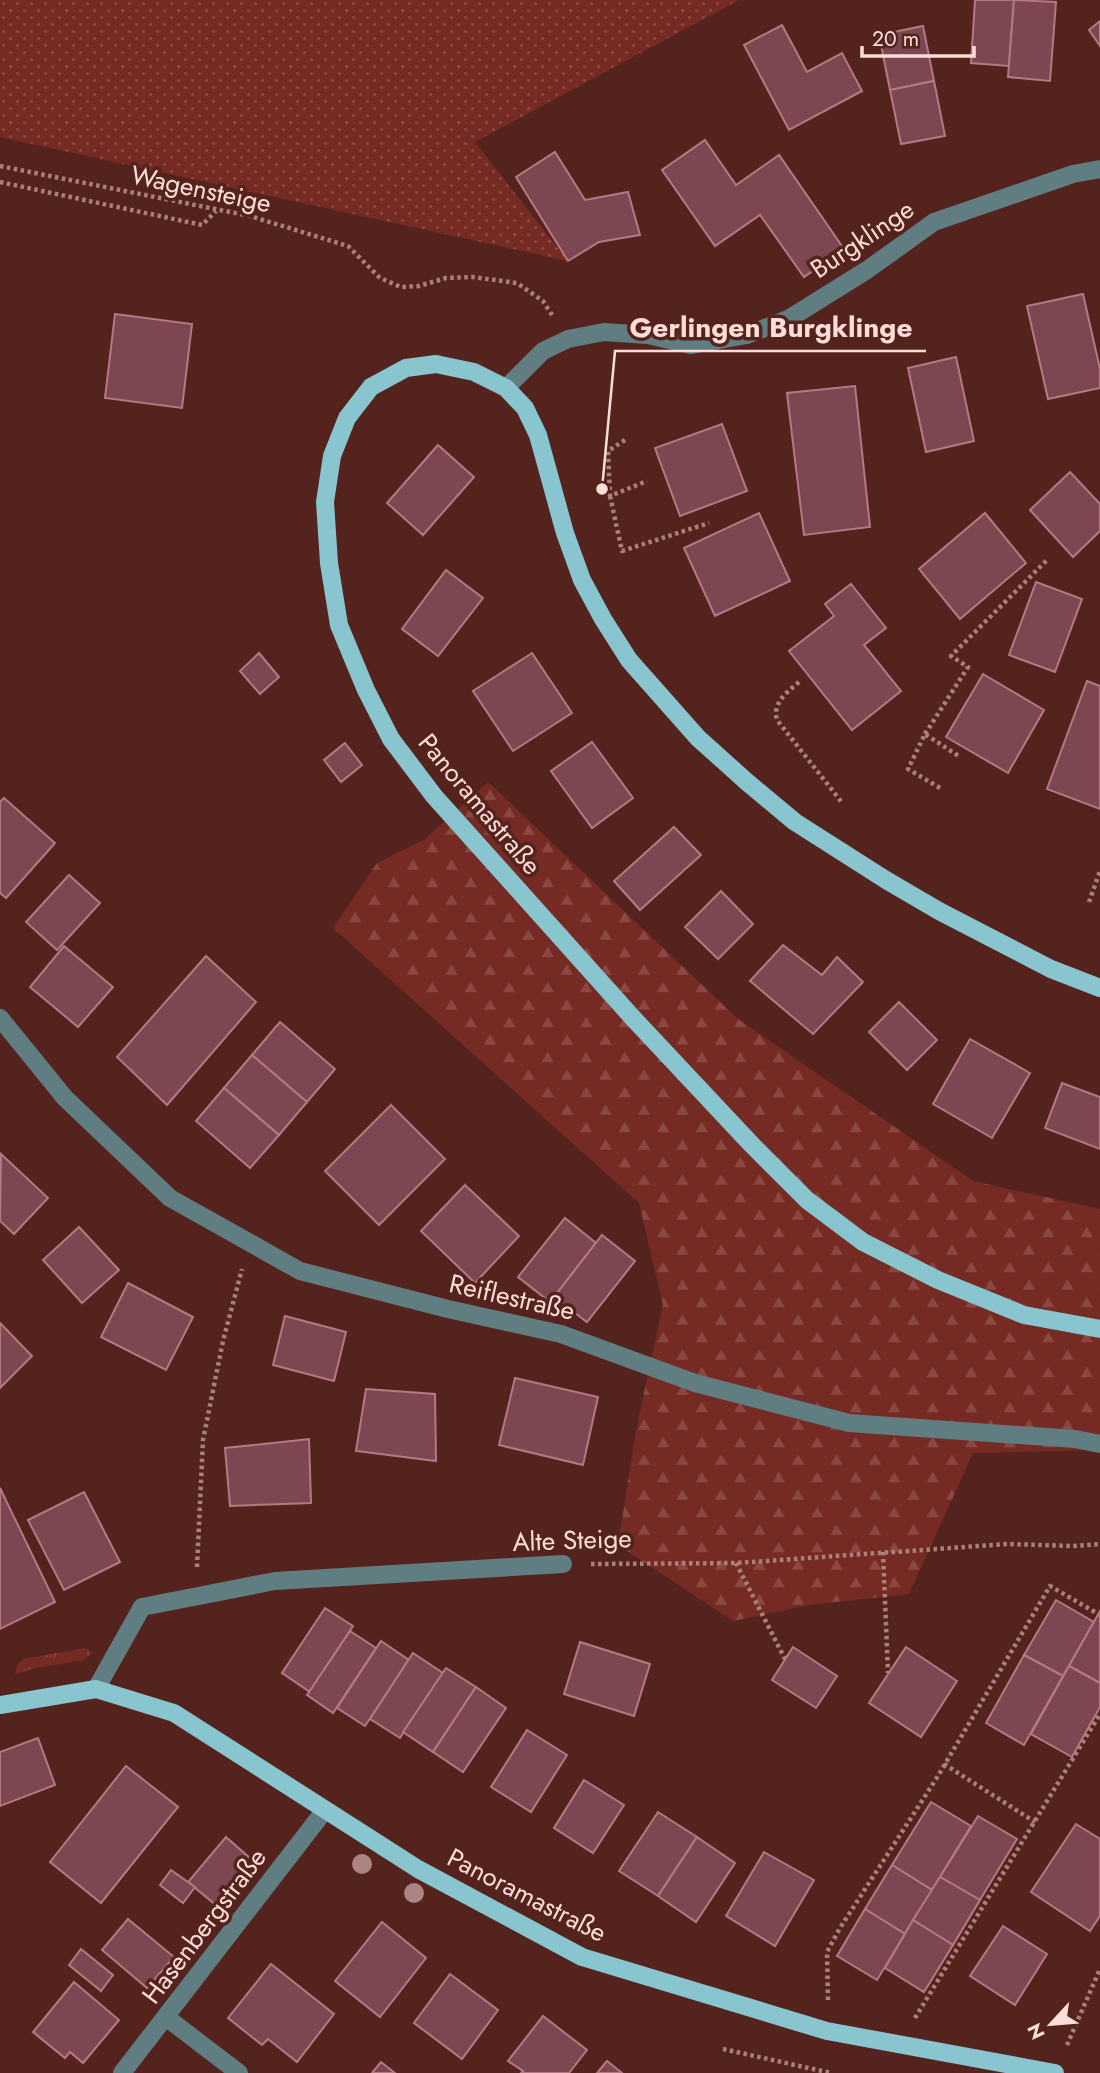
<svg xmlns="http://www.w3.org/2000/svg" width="1100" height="2073" viewBox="0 0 1100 2073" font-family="Jost,sans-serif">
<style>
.grass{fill:url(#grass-tufts)}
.forest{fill:url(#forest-firs)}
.garden{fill:url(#garden-dots)}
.building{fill:#7d4751;stroke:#b57984;stroke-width:2}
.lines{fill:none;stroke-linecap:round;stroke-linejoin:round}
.path{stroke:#a9807b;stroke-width:4.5;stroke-dasharray:3.5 3.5;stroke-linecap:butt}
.minor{stroke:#607d82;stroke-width:18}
.major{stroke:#88c5ce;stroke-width:18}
.tree{fill:#aa8581}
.labels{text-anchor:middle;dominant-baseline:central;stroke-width:7;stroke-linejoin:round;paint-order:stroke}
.street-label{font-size:26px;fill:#ffded9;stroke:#55231e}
.leader{fill:none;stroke:#ffded9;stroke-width:2.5}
.callout-dot{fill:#ffded9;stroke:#55231e;stroke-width:2.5}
.callout-label{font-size:28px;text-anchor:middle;font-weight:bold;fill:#ffded9;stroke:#55231e;stroke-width:7;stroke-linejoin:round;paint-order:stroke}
</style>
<defs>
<pattern id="grass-tufts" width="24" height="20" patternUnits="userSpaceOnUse" patternTransform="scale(1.75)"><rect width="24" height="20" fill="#762a24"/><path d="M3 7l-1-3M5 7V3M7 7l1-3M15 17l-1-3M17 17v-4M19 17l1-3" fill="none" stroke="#8b4843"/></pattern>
<pattern id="forest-firs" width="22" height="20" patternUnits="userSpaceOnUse" patternTransform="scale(1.75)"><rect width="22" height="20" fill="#762a24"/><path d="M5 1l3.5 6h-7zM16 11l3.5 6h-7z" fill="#8b4843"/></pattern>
<pattern id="garden-dots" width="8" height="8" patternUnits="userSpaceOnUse" patternTransform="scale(1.75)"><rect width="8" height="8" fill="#762a24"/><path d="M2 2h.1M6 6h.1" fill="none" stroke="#8b4843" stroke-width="1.8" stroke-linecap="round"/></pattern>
</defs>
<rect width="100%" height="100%" fill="#55231e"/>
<polygon class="grass" points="85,1648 92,1652 84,1660 36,1668 15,1674 17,1665 23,1659"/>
<polygon class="forest" points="488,782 738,1019 973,1181 1100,1209 1100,1450 973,1453 909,1594 809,1605 733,1621 618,1545 636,1430 663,1305 639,1203 333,928 377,863 425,839"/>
<polygon class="garden" points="0,0 739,0 475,142 568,261 0,137"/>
<g class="building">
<polygon points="975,0 1014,0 1009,66 971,63"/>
<polygon points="1014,0 1056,2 1050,81 1008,77"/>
<polygon points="1100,21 1100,46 1089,30"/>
<polygon points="782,25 807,72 842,53 862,91 789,130 744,45"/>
<polygon points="923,26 934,81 890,90 879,35"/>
<polygon points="934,81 945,136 901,144 890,90"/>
<polygon points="705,140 736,185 779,155 844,249 804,277 760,215 715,246 662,170"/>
<polygon points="555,152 585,200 628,192 640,235 599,242 568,261 516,177"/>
<polygon points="1083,294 1100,369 1100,388 1048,399 1027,306"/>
<polygon points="115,314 192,324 182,408 105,398"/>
<polygon points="956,357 974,441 926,452 908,368"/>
<polygon points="855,386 870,527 804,535 787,393"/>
<polygon points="722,424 747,491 680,516 655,448"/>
<polygon points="438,445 474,477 423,535 387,503"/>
<polygon points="1070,472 1100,504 1100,531 1073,557 1030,510"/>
<polygon points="759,513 790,581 715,616 684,548"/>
<polygon points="985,513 1026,563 960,619 919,569"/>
<polygon points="446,570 483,598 438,656 402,629"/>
<polygon points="1036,582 1082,599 1055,672 1009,655"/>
<polygon points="851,584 886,628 864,645 901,691 852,730 789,651 834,616 825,604"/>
<polygon points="259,653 279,677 260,694 240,671"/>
<polygon points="532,653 572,713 513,751 473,691"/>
<polygon points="983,674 1044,710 1008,773 946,737"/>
<polygon points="1087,681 1100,686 1100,809 1047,789"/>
<polygon points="592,742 633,798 592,828 551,771"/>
<polygon points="345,743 362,765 341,782 324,760"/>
<polygon points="4,798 55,843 6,898 0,893 0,802"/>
<polygon points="674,827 701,855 640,910 614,881"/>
<polygon points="69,875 100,903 57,950 26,922"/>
<polygon points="721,891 753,924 718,959 685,927"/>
<polygon points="783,945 822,975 837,957 863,982 813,1034 750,981"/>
<polygon points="64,946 113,987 78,1027 30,987"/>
<polygon points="206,956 256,1002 167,1105 117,1057"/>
<polygon points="899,1002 937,1040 907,1070 869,1032"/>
<polygon points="280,1022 335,1069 307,1102 252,1055"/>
<polygon points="970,1039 1030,1073 992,1138 933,1104"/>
<polygon points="252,1055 307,1102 279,1135 224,1088"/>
<polygon points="1062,1083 1100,1097 1100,1149 1045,1128"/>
<polygon points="224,1088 279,1135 250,1168 196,1121"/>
<polygon points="391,1105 445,1159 379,1225 325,1171"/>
<polygon points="1,1154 48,1198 14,1234 0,1221"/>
<polygon points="465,1185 519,1236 475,1283 421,1231"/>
<polygon points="565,1218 596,1243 550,1302 518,1277"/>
<polygon points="79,1227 119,1270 82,1303 43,1260"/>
<polygon points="602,1235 635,1261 587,1322 554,1297"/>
<polygon points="128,1283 193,1317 166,1370 101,1337"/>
<polygon points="285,1316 346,1332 334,1381 273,1365"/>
<polygon points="0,1323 32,1356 0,1388"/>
<polygon points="515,1378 598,1397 583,1465 499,1445"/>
<polygon points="366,1389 435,1394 436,1461 356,1451"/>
<polygon points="309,1439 311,1503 230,1506 225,1448"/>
<polygon points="0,1488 55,1602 0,1629"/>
<polygon points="84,1492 120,1562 64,1590 28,1520"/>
<polygon points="1056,1600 1094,1622 1063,1676 1024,1655"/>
<polygon points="325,1608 353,1626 310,1692 282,1673"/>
<polygon points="1100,1611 1100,1683 1069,1666"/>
<polygon points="350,1631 376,1648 333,1713 307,1695"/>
<polygon points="381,1641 409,1660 365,1726 337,1708"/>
<polygon points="580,1642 650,1664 634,1716 564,1694"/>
<polygon points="793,1647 837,1676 816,1708 772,1680"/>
<polygon points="906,1647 957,1681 921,1737 869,1703"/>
<polygon points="413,1653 443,1673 400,1738 370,1719"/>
<polygon points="1024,1655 1063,1676 1024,1745 986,1723"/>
<polygon points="1069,1666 1100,1683 1100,1707 1072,1757 1031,1734"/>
<polygon points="446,1668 476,1687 433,1752 403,1732"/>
<polygon points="476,1687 506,1708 463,1772 433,1752"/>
<polygon points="527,1730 567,1755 531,1812 491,1787"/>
<polygon points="38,1738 55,1785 0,1806 0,1752"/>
<polygon points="126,1766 178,1807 101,1903 50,1862"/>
<polygon points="584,1780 624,1805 593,1853 554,1828"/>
<polygon points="931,1802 971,1826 932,1890 892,1865"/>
<polygon points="658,1812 697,1837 658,1896 619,1871"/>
<polygon points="978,1816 1017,1839 980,1900 940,1877"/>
<polygon points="1076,1824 1100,1839 1100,1916 1090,1931 1031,1892"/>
<polygon points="226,1837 259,1866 222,1910 188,1882"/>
<polygon points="697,1837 735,1863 696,1922 658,1896"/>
<polygon points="764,1852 814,1880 775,1946 726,1916"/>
<polygon points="892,1865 932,1890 905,1934 865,1909"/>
<polygon points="171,1870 195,1887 183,1903 160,1885"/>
<polygon points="940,1877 980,1900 953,1945 913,1920"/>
<polygon points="865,1909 905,1934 877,1980 837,1956"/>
<polygon points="128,1919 174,1957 147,1988 102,1950"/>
<polygon points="913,1920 953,1945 924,1992 885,1968"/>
<polygon points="382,1922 426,1958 380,2017 335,1981"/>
<polygon points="1003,1926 1047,1954 1015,2005 970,1976"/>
<polygon points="81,1949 113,1975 101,1991 69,1965"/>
<polygon points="271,1964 334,2014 297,2062 268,2039 262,2045 228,2018"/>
<polygon points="450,1974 498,2010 462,2059 414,2023"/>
<polygon points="74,1982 119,2020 83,2063 70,2052 65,2058 33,2032"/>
<polygon points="543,2016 587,2050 569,2073 521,2073 523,2071 508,2061"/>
<polygon points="607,2061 622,2073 597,2073"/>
<polygon points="381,2062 395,2073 372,2073"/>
</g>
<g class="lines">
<g class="path">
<polyline points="0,166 250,216 348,246 380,278 401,287 419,286 446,278 473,277 517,283 543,301 554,318"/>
<polyline points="0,182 202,225 216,211"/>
<polyline points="625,440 608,451 610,496 647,481"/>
<polyline points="610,496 622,551 709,523"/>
<path d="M799,682c-12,10 -27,21 -22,38l66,84"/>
<polyline points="925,734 968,667 951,656 1047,560"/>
<polyline points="940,788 908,769 925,734 960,757"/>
<polyline points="1089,902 1100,871"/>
<polyline points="883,1552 888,1673"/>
<polyline points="736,1563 785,1659"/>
<polyline points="591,1564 736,1563 1008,1544 1073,1546 1100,1544"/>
<polyline points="197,1567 203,1440 223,1341 242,1269"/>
<polyline points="944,1764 1035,1822"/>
<polyline points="828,2000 827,1952 840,1928 938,1776 1050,1586 1100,1615"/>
<polyline points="915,2018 1100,1714"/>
<polyline points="1067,2045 1100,1969"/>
<polyline points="723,2049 831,2073"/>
</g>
<g class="minor">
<polyline points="506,388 543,351 568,339 604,332 648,335 691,345 747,335 790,318 867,270 934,222 1073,174 1100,169"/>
<polyline points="0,1018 65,1098 170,1198 300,1271 448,1309 561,1334 695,1383 849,1423 1075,1439 1100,1444"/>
<polyline points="96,1689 142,1607 275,1581 563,1564"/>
<polyline points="167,2018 239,2073"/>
<polyline points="122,2073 325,1810"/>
</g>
<g class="major">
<polyline points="1100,988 1051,969 939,911 886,880 795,822 747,782 698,738 629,660 603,619 582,580 565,533 538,435 525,408 506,388 474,372 436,364 406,368 371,387 347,418 332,456 325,502 329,563 339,625 366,690 391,739 434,796 632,1017 752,1145 807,1200 863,1242 938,1280 1024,1315 1100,1329"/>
<polyline points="0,1705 96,1689 174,1713 418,1869 582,1957 827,2031 1055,2073"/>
</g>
</g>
<g class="tree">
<circle cx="362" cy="1864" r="10"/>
<circle cx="414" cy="1893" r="10"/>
</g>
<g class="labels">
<g class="street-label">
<text transform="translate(201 189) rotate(12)">Wagensteige</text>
<text transform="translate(862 239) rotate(-34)">Burgklinge</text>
<text transform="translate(480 804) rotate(50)">Panoramastraße</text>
<text transform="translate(512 1297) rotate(13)">Reiflestraße</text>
<text transform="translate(572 1540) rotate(-2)">Alte Steige</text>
<text transform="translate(527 1895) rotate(27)">Panoramastraße</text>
<text transform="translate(204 1926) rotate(-53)">Hasenbergstraße</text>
</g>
</g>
<path class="leader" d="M602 489L615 351H926"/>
<circle class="callout-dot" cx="602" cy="489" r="7"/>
<g class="callout-label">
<text x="771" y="337">Gerlingen Burgklinge</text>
</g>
<g transform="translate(1051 2024) rotate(244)" stroke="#55231e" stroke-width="5" paint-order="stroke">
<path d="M0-5L12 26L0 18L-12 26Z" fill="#ffded9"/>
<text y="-10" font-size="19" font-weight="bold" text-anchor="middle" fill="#ffded9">N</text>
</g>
<path d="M862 46v10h112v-10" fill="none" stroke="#ffded9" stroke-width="3.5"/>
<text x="872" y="46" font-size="21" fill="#ffded9" stroke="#55231e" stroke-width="5" paint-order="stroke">20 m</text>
</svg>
